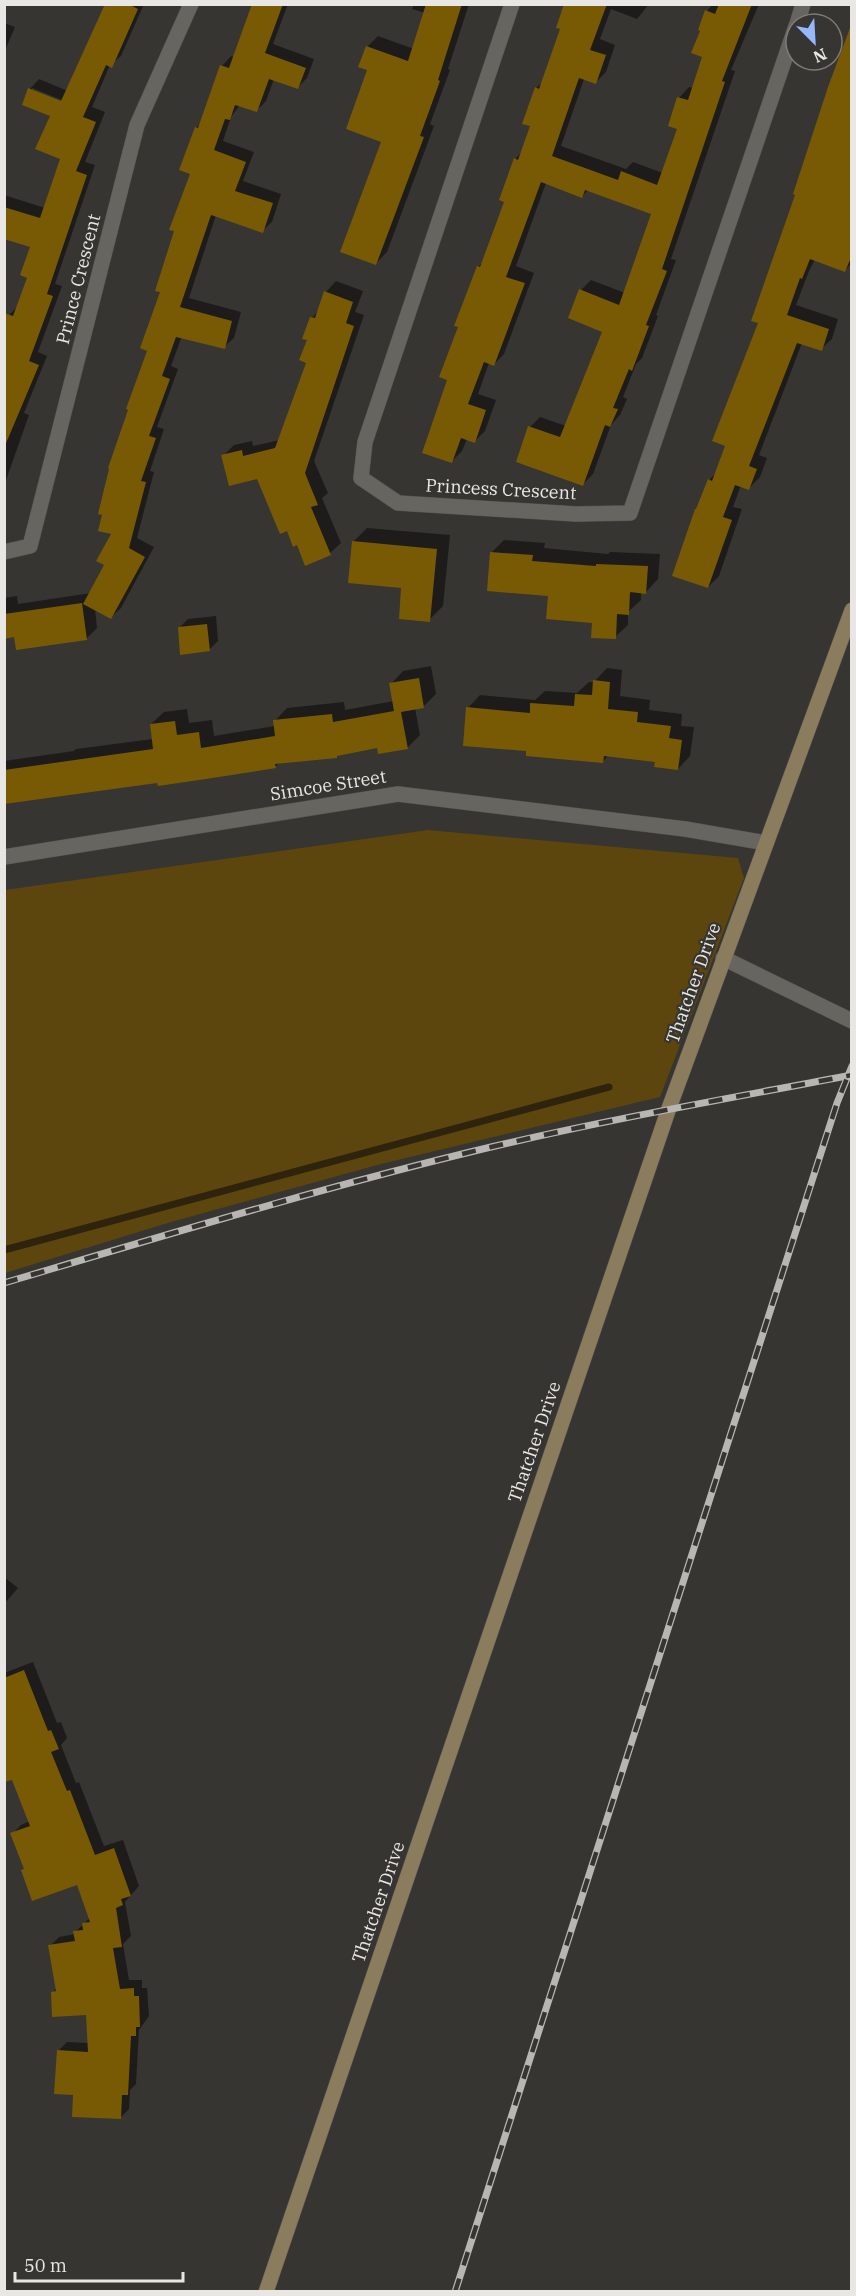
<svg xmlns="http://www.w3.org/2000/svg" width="856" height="2296" viewBox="0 0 856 2296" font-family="'IBM Plex Serif',serif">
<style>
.green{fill:#5c460d}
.shadow{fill:#0007;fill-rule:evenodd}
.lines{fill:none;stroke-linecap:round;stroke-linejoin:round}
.stream{stroke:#2e240d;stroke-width:7}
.building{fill:#785a05}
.street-casing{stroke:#53524e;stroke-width:16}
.secondary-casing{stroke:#53524e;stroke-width:16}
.street{stroke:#676560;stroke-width:15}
.secondary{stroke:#8a7c5d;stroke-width:15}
.rail-casing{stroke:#b7b6b3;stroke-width:7}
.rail{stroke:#373531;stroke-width:4.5;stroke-dasharray:14;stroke-linecap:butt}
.labels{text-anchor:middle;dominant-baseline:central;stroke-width:4.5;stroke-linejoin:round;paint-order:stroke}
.street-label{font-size:18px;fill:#e8e7e4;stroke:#373531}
</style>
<rect width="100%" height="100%" fill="#373531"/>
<polygon class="green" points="428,830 738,858 744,878 660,1097 381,1164 171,1222 5,1273 5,890"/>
<g class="shadow">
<path d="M106,4h38l-23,52 -11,9 -18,42 13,5 -20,50 10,3 -40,119 7,2 -24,66 9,4 -23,57 5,2 -25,71v-116l5,-55 9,-9 11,-29 3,-31 -28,-9v-42l41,13 17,-50 -10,-43 -22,-26 9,-10 29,12zM32,88l37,15 -1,2 -36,-14z"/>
<polygon points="254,4 288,4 273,44 314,59 307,78 297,88 274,79 266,101 257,110 240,105 231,117 223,141 254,152 243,181 281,194 272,222 262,231 216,215 189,298 241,312 234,338 224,347 182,336 171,366 178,369 157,427 164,429 150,471 154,472 137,538 154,547 121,608 111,617 95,608 97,628 87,638 15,636 4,637 4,598 17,596 18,604 91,593 106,565 149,350 192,173 196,128 202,122 222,66 231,56 234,57"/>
<polygon points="414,4 469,4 448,69 450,70 430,124 434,126 387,252 376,263 383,141 367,47 378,36 414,49 425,13 412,9"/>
<polygon points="566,4 649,4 637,19 611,9 600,39 615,45 606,72 595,83 584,79 561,146 626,169 633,162 663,173 679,128 679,98 689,87 693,88 704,56 707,11 713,4 759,4 731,70 735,71 671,259 676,260 656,315 658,316 642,358 636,364 623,397 627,399 620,415 611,425 593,474 583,484 530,427 540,417 566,426 604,331 581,290 591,280 625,293 653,214 588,190 582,196 546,183 516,266 534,273 504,354 493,365 489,363 478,394 496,400 485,431 475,441 467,439 462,451 452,461 449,379 478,267 484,261 506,201 515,159 522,152 532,125 536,88 543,82 562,28"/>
<polygon points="4,23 15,27 4,53"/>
<polygon points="852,38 852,263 845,270 815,259 809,271 796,305 838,319 832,339 821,349 802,343 759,455 767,458 760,477 749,488 741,485 733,507 742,509 719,576 708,587 709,480 716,473 726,445 760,322"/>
<polygon points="336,281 363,291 355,312 364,315 314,461 328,493 322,498 341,543 330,553 306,564 298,543 258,478 223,456 234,445 252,441 253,446 280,440 308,362 312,318 319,310 326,292"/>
<polygon points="367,528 450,535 443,606 429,620 403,587 354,541"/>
<polygon points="504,540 545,543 544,548 608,554 610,552 660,554 658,579 646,592 641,592 641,600 628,612 628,625 615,637 594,622 549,594 492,552"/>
<polygon points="216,616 218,641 209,650 179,628 188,619"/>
<polygon points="431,666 436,694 423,707 415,708 420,735 407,748 378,746 340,754 336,757 279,763 275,767 4,802 4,761 74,751 76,749 153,739 151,724 164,712 187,709 189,723 212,720 214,736 275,726 275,721 287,708 344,702 345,710 394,701 391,684 403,671"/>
<polygon points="607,668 622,670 620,696 650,700 649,710 682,714 681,726 694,727 690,756 678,769 657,761 609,755 603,761 528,750 468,708 480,695 535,700 545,691 577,693 589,682 594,682"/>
<polygon points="4,1577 18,1588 4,1604"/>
<polygon points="33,1662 57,1723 61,1722 67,1738 61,1745 76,1783 79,1782 104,1846 123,1840 139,1886 125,1902 131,1936 123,1944 129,1980 142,1980 142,1988 147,1988 149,2016 139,2030 136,2084 130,2090 129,2109 120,2118 75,2093 58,2051 67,2042 89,2043 88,2014 53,1992 57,1988 50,1946 59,1937 75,1934 75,1932 90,1918 78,1883 23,1870 25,1868 12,1834 21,1825 30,1821 13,1778 4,1781 4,1673"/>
</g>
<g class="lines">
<polyline class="stream" points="4,1250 609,1087"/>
</g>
<g class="building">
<polygon points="105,4 128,4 138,9 112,68 106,65 83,117 96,122 76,171 87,175 47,294 53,296 29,361 39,365 4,448 4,313 13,316 27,278 20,275 30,247 4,239 4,207 40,218 60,159 35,149 50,116 22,105 28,88 61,101"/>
<polygon points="252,4 283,4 265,53 306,68 298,89 269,79 257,112 235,105 230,120 225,119 214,150 246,162 235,191 273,203 263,233 211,215 180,307 232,321 225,349 176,337 162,376 170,379 149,436 156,438 141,481 146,482 129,548 145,557 111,619 83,604 104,565 96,561 111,534 98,531 102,515 98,514 109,469 108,468 128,410 126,409 147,351 140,348 160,292 155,291 174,231 169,230 190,174 179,170 195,127 198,128 220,65 229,68"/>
<polygon points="426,4 462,4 438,80 440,81 420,136 424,137 376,265 340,252 381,142 346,129 367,70 358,67 366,46 408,61"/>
<polygon points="564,4 607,4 590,50 606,55 596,84 579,78 552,156 618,180 621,171 657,185 677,129 668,126 677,97 688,100 702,57 691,53 700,31 698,30 705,10 715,14 719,4 752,4 722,81 725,82 662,269 667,271 646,325 649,326 632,371 629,369 613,408 618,409 610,427 605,425 583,486 516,462 528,426 560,437 602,332 568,318 579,289 619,305 651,214 585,190 582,198 541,182 506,277 525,283 494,366 484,362 468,404 486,410 475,443 461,438 452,463 422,453 447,380 439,377 458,327 454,326 477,266 480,267 504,202 499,200 514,158 518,160 530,126 522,124 535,87 539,89 560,29 556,28"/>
<polygon points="850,28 852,28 852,255 845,272 810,259 802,279 800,278 787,315 829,329 822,351 797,343 749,466 757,469 749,490 735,485 723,517 732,520 708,588 672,576 695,509 696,509 708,479 712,481 725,446 712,441 758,323 751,321 795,195 793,194 828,87"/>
<polygon points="324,291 353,302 346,323 354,326 305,473 318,505 311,507 331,555 305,566 297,545 293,547 287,531 280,534 257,479 229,486 221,455 242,450 243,456 275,448 306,363 299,360 307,340 302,339 310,317 315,318"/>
<polygon points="352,541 437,549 430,622 399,619 401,588 348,583"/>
<polygon points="490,552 533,555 532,561 596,566 596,564 648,566 646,594 630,592 629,615 617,614 616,639 591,638 592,623 546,619 548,596 487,591"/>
<polygon points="82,603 87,640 16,650 14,637 4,639 4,614"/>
<polygon points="207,624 210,651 180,655 178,627"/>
<polygon points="419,678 424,708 401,712 408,749 378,754 377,748 337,756 337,758 275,764 276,768 206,779 158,786 157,783 4,804 4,770 153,749 150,724 175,721 177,735 199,732 201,748 275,736 273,720 332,714 333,722 394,711 389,683"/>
<polygon points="593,680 610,682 608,709 638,712 637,722 671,726 669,738 682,740 678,770 654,767 655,762 604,756 603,763 526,756 526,751 463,746 466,707 530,713 530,703 574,706 575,694 592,695"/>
<polygon points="24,1670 48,1731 51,1730 59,1749 51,1752 67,1791 70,1790 95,1855 114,1848 131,1896 121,1899 123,1905 116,1908 122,1947 113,1948 120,1989 134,1988 134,1996 139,1996 140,2027 136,2027 136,2036 131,2036 128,2095 122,2095 121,2119 72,2117 73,2095 54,2094 57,2050 88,2052 86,2015 52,2017 51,1992 56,1991 48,1945 75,1941 73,1931 83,1930 82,1923 90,1922 77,1885 32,1901 21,1870 24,1869 10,1833 30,1826 12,1780 4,1782 4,1678"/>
</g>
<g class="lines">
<defs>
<g id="street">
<polyline points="512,4 365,442 361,478 398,503 576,514 630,513 796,26"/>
<polyline points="797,24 803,4"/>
<polyline points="4,552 30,546 137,125 191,4"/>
<polyline points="4,857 398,794 685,829 766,843"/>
<polyline points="723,958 852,1021"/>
</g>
<polyline id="secondary" points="266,2292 668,1111 852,610"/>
</defs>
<use href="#street" class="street-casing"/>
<use href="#secondary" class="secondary-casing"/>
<use href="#street" class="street"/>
<use href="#secondary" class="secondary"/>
<defs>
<g id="rail">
<path d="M4,1283c162,-48 323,-97 487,-136 119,-28 240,-49 361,-72"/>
<polyline points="455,2292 837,1103 852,1066"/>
</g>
</defs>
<use href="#rail" class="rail-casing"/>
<use href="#rail" class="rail"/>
</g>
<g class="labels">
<g class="street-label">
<text transform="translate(78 279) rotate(-76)">Prince Crescent</text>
<text transform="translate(501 489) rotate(3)">Princess Crescent</text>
<text transform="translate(328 785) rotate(-9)">Simcoe Street</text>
<text transform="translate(693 983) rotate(-70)">Thatcher Drive</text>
<text transform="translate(534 1442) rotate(-71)">Thatcher Drive</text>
<text transform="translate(378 1902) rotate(-71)">Thatcher Drive</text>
</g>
</g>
<rect width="856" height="2296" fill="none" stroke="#e8e7e4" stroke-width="12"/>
<g transform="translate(814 42) rotate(156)"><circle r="28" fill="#373531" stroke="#7e7c79" stroke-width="1.5"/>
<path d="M0-4.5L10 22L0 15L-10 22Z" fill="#96b6fd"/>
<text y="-9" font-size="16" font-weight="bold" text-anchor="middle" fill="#e8e7e4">N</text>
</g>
<path d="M15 2272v9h168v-9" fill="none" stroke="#e8e7e4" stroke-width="3"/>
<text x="24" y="2272" font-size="18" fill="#e8e7e4" stroke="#373531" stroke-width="4.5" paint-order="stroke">50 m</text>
</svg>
